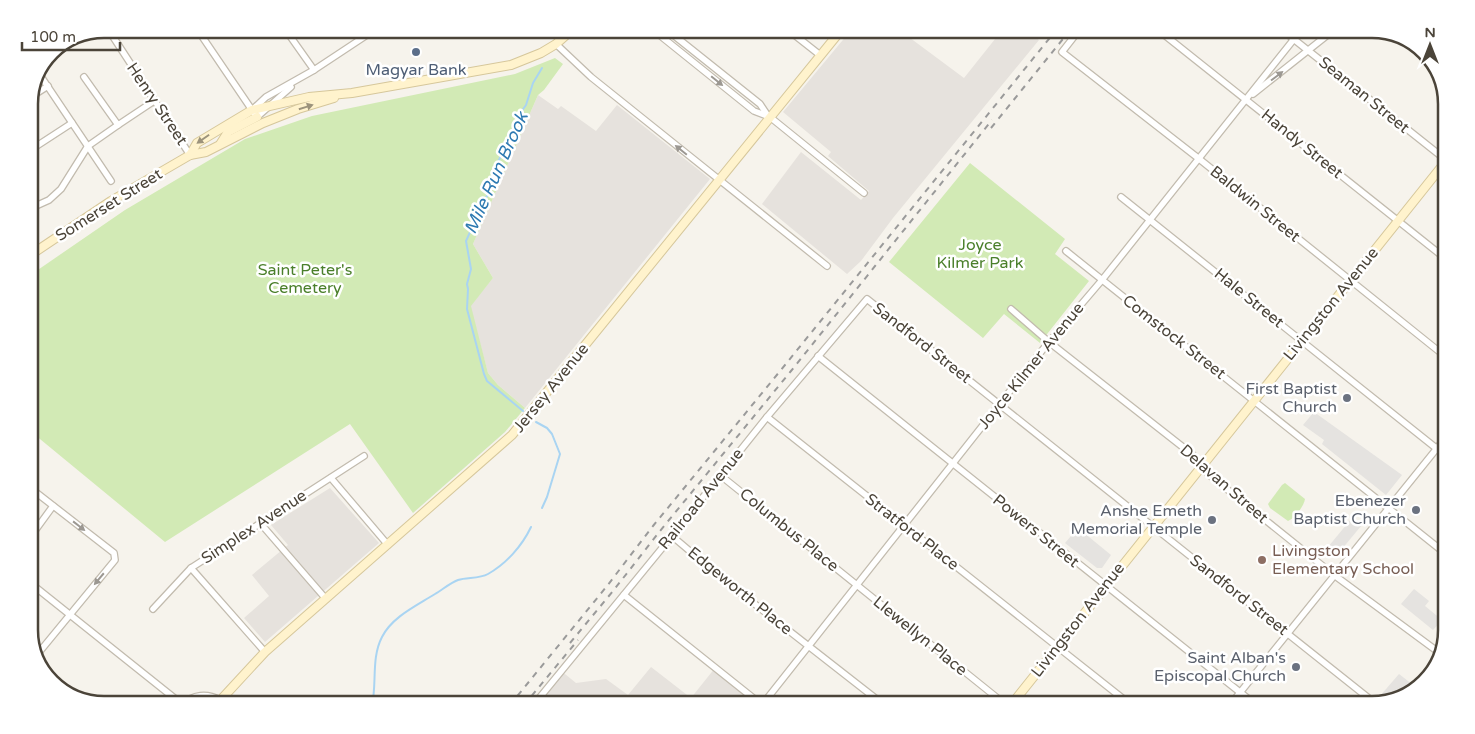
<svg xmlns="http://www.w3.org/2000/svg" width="1475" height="734" viewBox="0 0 1475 734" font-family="'Varela Round',sans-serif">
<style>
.industrial{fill:#e6e2dd}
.green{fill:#d2eab5}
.parking{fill:#e5e3e0}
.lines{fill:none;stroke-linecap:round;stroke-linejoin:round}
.stream{stroke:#a9d4f2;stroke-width:2}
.street-casing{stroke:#c2bbae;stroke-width:8}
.secondary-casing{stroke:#d6c79b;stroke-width:10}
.street{stroke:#fff;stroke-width:5.5}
.secondary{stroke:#fff3cd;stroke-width:8}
.rail{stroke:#9a9a9a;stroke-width:2;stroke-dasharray:6 6;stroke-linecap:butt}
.oneway{fill:#9c9892}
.oneway2{fill:#9c937c}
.service-dot{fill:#5c6f8a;stroke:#fff;stroke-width:2}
.worship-dot{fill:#6b7280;stroke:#fff;stroke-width:2}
.education-dot{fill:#8d6e63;stroke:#fff;stroke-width:2}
.labels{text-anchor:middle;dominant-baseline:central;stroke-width:5;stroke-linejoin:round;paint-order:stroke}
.service-label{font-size:16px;fill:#4e5e75;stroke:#fff}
.street-label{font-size:16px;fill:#4b4439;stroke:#fff}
.park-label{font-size:16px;fill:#4a7f2a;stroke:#fff}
.worship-label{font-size:16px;fill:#5b616d;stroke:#fff;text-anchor:end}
.education-label{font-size:16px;fill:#785e54;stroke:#fff;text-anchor:start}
.water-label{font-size:18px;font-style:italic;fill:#2e7ab2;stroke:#fff}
.rim{fill:none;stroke:#4b4439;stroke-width:2.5}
</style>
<rect width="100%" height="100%" fill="#f6f3ec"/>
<g class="industrial">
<polygon points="852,29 898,29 964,78 1003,29 1025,29 1039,40 893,218 861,261 847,274 762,204 801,152 861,200 869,191 828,156 831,152 783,112"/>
<polygon points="538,95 558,109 561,106 596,131 617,105 710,179 525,408 498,385 488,373 470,306 493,278 473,244"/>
<polygon points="330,488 379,543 265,642 244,618 269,596 252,575 288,545 271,525"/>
<polygon points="651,667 691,698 715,668 762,705 534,705 560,670 576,683 606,679 628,695"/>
</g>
<g class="green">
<polygon points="555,58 563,64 544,90 538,95 473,244 493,278 471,306 488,373 498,385 525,408 505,432 413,513 350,424 165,542 29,430 29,276 125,210 245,139 312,116 515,74"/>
<polygon points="970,163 1065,239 1055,254 1089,281 1040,343 1004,314 983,338 889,262"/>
<path d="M1285,483l20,16c-1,7 -10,19 -17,22l-18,-13 -2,-4 14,-19z"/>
</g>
<g class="parking">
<polygon points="1314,412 1402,475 1386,495 1322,444 1324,440 1303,425"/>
<polygon points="1352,518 1361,526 1337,555 1328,547"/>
<polygon points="1078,528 1111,555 1102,568 1097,568 1065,543"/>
<polygon points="1414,589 1429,601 1425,606 1442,620 1433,630 1401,604"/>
<polygon points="1399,674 1417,688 1413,693 1387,701 1380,696"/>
</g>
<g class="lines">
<g class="stream">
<polyline points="523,411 487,381 484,374 467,309 468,289 467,284 471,269 466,241 476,219 480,205 487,196 491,186 493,173 521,112 526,105 533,83 542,68"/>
<polyline points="536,422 547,428 552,434 560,454 547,497 542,508"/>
<path d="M372,705c5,-21 -1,-47 10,-68 10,-20 34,-31 53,-43 7,-4 15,-11 23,-14 9,-3 21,-1 30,-6 18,-10 34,-28 43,-47"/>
</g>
<defs>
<g id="street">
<polyline points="108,29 190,155"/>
<polyline points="197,29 254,113"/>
<polyline points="285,29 314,70"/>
<polyline points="652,29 754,111 770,117 864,193"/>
<polyline points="666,29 760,104 768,116"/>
<polyline points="787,29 820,55"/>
<polyline points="1035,29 1038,31 1040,29"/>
<polyline points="1080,29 1062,52 1198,158 1446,357"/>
<polyline points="1157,29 1446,259"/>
<polyline points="1281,29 1446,160"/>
<polyline points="556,44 591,77 827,266"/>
<polyline points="40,75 111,181"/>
<polyline points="84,77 118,125 154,101"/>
<polyline points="1253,94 1335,29"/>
<polyline points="29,98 48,86"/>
<polyline points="252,110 266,97 314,70 376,29"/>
<polyline points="257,117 291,87"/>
<polyline points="29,151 72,123"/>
<polyline points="1121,197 1446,456"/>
<polyline points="29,209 49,200 61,189 88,146 118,125"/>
<polyline points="1066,251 1446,554"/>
<polyline points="1011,309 1049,342 1193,455 1208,474 1334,575 1441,654"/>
<polyline points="818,356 1256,705"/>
<polyline points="767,417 1131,705"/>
<polyline points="720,475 1006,705"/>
<polyline points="331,478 388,545"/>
<polyline points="29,487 114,553 115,560 36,656"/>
<polyline points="261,524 326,599"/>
<polyline points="672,536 724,580 884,705"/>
<polyline points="29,539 53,506"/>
<polyline points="191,568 265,652"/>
<polyline points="29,582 183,705"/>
<polyline points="624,595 762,705"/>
<polyline points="153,609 191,568 364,456"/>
<polyline points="536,702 672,536 767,417 867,299 1376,704"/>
<path d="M182,705c11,-11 25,-12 38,-5"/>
<polyline points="762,705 1044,348 1102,280 1302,29"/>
<polyline points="1230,705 1446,437"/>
</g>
<g id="secondary">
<polyline points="221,143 228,132 257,117"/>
<polyline points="190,155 197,143 252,110 309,97 352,93 511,65 541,53 556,44 573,29"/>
<polyline points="29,256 111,201 190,155 206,152 263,123 298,109 334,98"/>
<polyline points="216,705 265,652 512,435 842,29"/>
<polyline points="1011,705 1446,161"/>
</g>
</defs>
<use href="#street" class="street-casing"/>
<use href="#secondary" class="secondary-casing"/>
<use href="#street" class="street"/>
<use href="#secondary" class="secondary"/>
<g class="rail">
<polyline points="991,128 1071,29"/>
<polyline points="570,643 613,591 660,531 791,371 992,120"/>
<polyline points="510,705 607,586 653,526 785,365 1057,29"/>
<polyline points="524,705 578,640"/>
</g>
</g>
<defs><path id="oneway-solid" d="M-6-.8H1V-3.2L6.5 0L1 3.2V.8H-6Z" transform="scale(1.25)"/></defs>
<g class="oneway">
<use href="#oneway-solid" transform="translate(1277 76) rotate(-37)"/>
<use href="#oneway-solid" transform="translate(717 81) rotate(39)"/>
<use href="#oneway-solid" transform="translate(681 150) rotate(-141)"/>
<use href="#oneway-solid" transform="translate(79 526) rotate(38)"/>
<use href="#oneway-solid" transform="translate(99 579) rotate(130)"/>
</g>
<g class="oneway2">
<use href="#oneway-solid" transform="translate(306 107) rotate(-17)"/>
<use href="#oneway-solid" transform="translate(203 139) rotate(145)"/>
</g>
<circle class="service-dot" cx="416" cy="52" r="5"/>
<g class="worship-dot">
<circle cx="1347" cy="398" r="5"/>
<circle cx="1416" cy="510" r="5"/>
<circle cx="1212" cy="520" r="5"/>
<circle cx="1296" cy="667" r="5"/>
</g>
<circle class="education-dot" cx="1262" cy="560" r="5"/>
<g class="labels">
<g class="service-label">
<text x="416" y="70">Magyar Bank</text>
</g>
<g class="street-label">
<text transform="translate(1364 95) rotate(39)">Seaman Street</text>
<text transform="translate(157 104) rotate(56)">Henry Street</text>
<text transform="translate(1302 144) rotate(39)">Handy Street</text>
<text transform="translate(1255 204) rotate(39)">Baldwin Street</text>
<text transform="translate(109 205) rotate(-32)">Somerset Street</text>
<text transform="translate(1249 298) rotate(39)">Hale Street</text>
<text transform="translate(1331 304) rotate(-51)">Livingston Avenue</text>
<text transform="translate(1174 337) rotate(38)">Comstock Street</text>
<text transform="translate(922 343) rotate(38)">Sandford Street</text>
<text transform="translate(1031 366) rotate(-51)">Joyce Kilmer Avenue</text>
<text transform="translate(551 388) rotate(-51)">Jersey Avenue</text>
<text transform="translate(1224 484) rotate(41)">Delavan Street</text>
<text transform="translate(701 499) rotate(-51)">Railroad Avenue</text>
<text transform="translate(254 527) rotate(-33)">Simplex Avenue</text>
<text transform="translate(789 530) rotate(39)">Columbus Place</text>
<text transform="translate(1036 531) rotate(39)">Powers Street</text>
<text transform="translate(912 532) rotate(38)">Stratford Place</text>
<text transform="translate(740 591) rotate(39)">Edgeworth Place</text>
<text transform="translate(1239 595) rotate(38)">Sandford Street</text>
<text transform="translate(1078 620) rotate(-52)">Livingston Avenue</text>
<text transform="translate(920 636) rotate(39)">Llewellyn Place</text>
</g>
<g class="park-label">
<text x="980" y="245">Joyce<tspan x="980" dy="18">Kilmer Park</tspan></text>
<text x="305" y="270">Saint Peter's<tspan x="305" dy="18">Cemetery</tspan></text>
</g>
<g class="worship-label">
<text x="1337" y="389">First Baptist<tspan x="1337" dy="18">Church</tspan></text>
<text x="1406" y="501">Ebenezer<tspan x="1406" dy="18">Baptist Church</tspan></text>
<text x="1202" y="511">Anshe Emeth<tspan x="1202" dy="18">Memorial Temple</tspan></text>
<text x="1286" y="658">Saint Alban's<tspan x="1286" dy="18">Episcopal Church</tspan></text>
</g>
<g class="education-label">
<text x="1272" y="551">Livingston<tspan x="1272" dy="18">Elementary School</tspan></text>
</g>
<g class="water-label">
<text transform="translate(496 173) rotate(-66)">Mile Run Brook</text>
</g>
</g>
<path d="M0 0H1475V734H0ZM104 38H1372A66 66 0 0 1 1438 104V630A66 66 0 0 1 1372 696H104A66 66 0 0 1 38 630V104A66 66 0 0 1 104 38Z" fill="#fff" fill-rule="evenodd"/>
<path class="rim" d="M104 38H1372A66 66 0 0 1 1438 104V630A66 66 0 0 1 1372 696H104A66 66 0 0 1 38 630V104A66 66 0 0 1 104 38Z"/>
<g transform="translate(1430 45)" stroke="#ffffff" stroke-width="4" paint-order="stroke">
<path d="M0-4L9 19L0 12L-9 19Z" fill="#4b4439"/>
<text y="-8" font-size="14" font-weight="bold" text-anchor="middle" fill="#4b4439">N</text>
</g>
<path d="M22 42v8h98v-8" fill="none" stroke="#4b4439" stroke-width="2.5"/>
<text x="30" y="42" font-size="15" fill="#4b4439" stroke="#ffffff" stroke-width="4" paint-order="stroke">100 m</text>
</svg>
